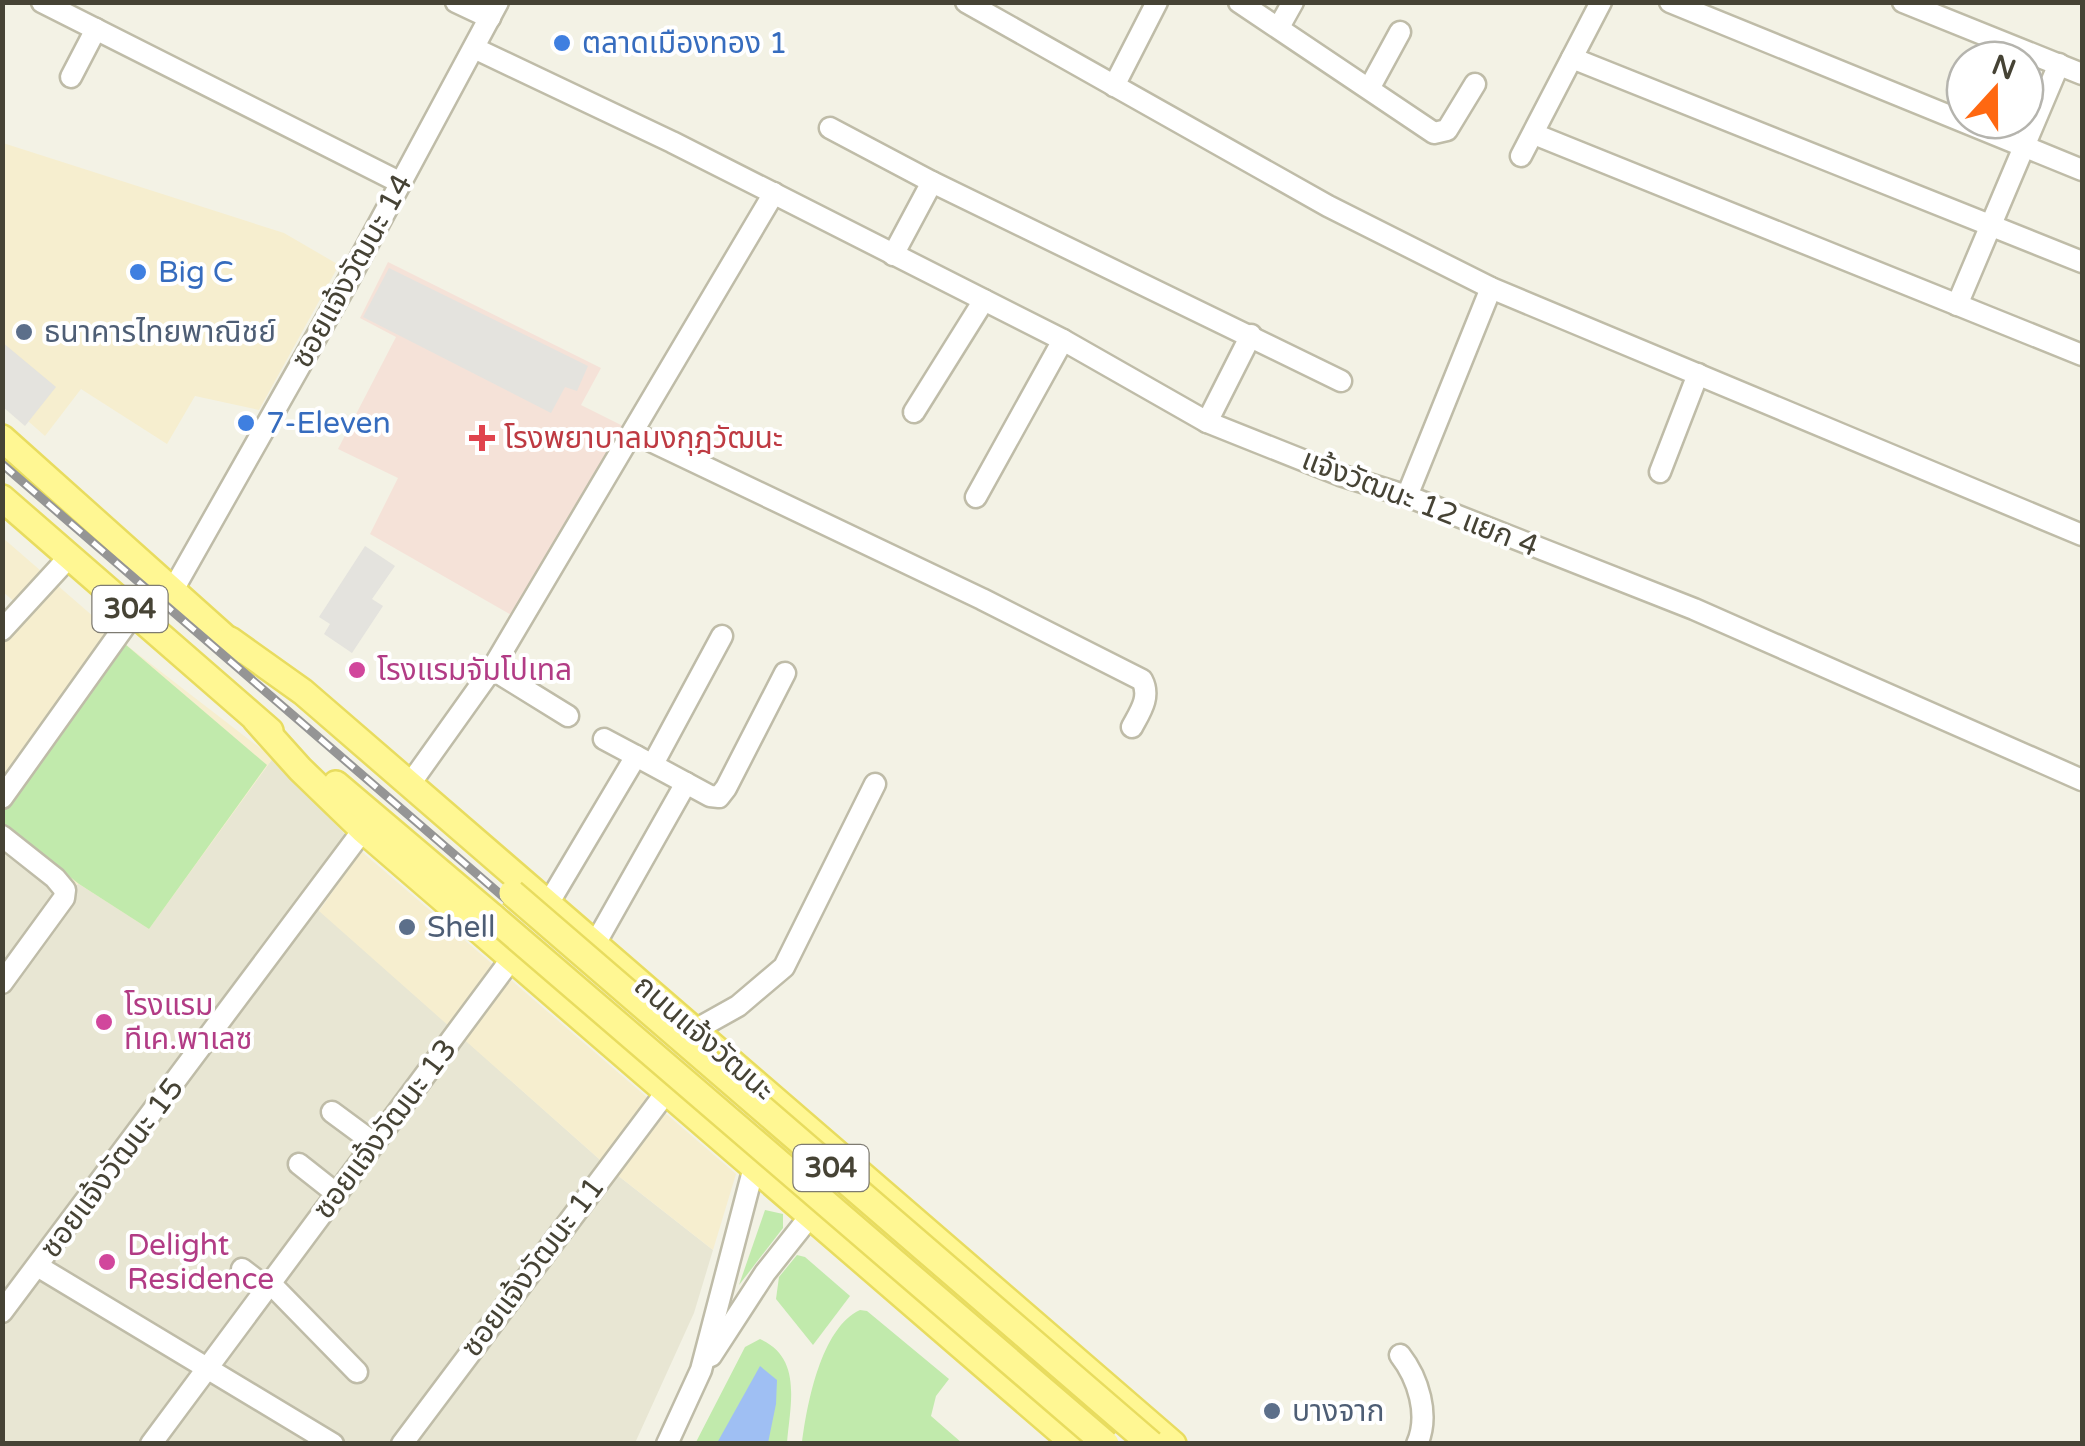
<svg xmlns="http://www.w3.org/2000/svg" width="2085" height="1446" viewBox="0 0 2085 1446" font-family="'Varela Round','Noto Sans Thai',sans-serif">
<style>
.residential{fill:#e8e6d3}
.commercial{fill:#f6eecf}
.medical{fill:#f5e2d8}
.green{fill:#c1eaac}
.parking{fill:#e4e3de}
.water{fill:#9fbff3}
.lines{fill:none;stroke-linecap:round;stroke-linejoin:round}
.minor-casing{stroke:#bfbca8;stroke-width:25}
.major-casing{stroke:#e8dc5f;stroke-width:30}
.minor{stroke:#fff;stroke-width:20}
.major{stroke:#fff793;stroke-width:25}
.rail-casing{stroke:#959595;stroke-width:9}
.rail{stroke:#fff;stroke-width:5;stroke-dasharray:15;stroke-linecap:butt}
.major-bridge-casing{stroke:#e8dc5f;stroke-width:30;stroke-linecap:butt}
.major-bridge{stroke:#fff793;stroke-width:25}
.shop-dot{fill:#3f7fe0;stroke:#fff;stroke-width:4}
.service-dot{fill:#5c6f8a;stroke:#fff;stroke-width:4}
.health-dot{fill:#e0444e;stroke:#fff;stroke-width:4}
.hotel-dot{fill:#d1479c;stroke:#fff;stroke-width:4}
.labels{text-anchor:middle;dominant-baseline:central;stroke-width:8;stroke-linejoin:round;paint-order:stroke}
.shield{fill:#fff;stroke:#7e7b72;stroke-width:2.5}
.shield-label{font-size:28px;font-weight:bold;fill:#464335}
.shop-label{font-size:30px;fill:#366cbe;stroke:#fff;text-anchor:start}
.street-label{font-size:30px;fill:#464335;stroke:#fff}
.service-label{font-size:30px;fill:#4e5e75;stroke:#fff;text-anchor:start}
.health-label{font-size:30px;fill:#be3a42;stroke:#fff;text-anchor:start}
.hotel-label{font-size:30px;fill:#b23c85;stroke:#fff;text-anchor:start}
</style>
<rect width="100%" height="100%" fill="#f3f2e5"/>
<polygon class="residential" points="273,758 361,851 319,910 616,1174 713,1250 694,1313 635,1443 3,1443 2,852 57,889 79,884 149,928"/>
<g class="commercial">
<polygon points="3,143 284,233 339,265 259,410 195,396 167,444 81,389 45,436 3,399"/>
<polygon points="3,538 125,644 273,758 149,929 79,884 57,889 3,852 2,624 16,603 3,592"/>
<polygon points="361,851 736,1174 713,1250 616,1174 319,911"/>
</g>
<polygon class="medical" points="388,262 601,368 581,405 627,428 515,617 370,534 398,478 338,449 396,337 360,318"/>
<g class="green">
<polygon points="125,644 267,765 149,929 79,884 3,824 3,812"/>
<polygon points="765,1210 783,1214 783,1228 739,1285"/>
<polygon points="797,1255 805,1257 850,1296 813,1345 776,1299 779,1277"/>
<path d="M860,1310l7,1 82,68 -13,17 -5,20 31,27h-160c5,-39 19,-115 58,-133z"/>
<path d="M760,1339c43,19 30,66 27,104l-92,1 50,-97z"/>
</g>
<g class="parking">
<polygon points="389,268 588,366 577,391 565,387 551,413 363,317"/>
<polygon points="2,342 56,387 25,426 3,407"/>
<polygon points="365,546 395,566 372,599 383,606 352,653 324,634 330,624 319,617"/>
</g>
<polygon class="water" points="760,1366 777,1380 776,1404 768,1443 717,1443"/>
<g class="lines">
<defs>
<g id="minor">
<polyline points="42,2 401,183"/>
<polyline points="456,2 490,18"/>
<polyline points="966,2 1328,206 1491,288 2082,535"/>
<polyline points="1239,2 1434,133 1447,130 1475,84"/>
<polyline points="1670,2 2082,170"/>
<polyline points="1903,2 2082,74"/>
<polyline points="1279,27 1293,2"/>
<polyline points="474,48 672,142 1063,340 1207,422 1340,475 1407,496 1694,609 2082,780"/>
<polyline points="1572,58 2082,262"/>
<polyline points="71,77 96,29"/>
<polyline points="1114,86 1157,2"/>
<polyline points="1370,87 1400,32"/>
<polyline points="830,128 932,182 1341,381"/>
<polyline points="1534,134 2082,355"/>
<polyline points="1521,156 1601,2"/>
<polyline points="893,255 932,182"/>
<polyline points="1957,305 2059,64"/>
<polyline points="914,412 984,300"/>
<polyline points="1207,422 1251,335"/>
<path d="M634,433l348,166 160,81c9,17 -2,32 -10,47"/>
<polyline points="1660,472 1698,374"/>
<polyline points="1407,496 1491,288"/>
<polyline points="976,497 1063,340"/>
<polyline points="173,590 348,281 498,2"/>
<polyline points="2,630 70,556"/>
<polyline points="492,669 568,716"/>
<polyline points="604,739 636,756"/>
<polyline points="653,764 722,636"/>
<polyline points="410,784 492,669 774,193"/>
<polyline points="2,798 134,613"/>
<polyline points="2,836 55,878 65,890 64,898 2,983"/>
<polyline points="548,904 636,756 710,796 719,797 726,788 785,673"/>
<polyline points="595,944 686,783"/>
<polyline points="695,1030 738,1006 784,967 875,784"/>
<polyline points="332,1112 374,1143"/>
<polyline points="299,1164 337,1194"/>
<polyline points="39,1267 333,1444"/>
<polyline points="242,1269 267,1288"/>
<polyline points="270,1283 357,1372"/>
<polyline points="2,1312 363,830"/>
<path d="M1400,1355c18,23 30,60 17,89"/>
<polyline points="711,1356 765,1273 811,1215"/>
<polyline points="151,1444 512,958"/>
<polyline points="402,1444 667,1091"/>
<polyline points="667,1444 701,1370 754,1167"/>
</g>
<g id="major">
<polyline points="2,438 239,650"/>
<polyline points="2,498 270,731"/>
<polyline points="230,640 303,692 1173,1444"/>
<polyline points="256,720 300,769 363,830 1075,1444"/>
<polyline points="336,784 493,917"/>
</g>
</defs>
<use href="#minor" class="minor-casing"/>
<use href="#major" class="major-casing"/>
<use href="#minor" class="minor"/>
<use href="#major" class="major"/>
<defs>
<polyline id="rail" points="2,464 1137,1444"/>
</defs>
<use href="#rail" class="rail-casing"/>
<use href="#rail" class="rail"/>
<defs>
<g id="major-bridge">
<polyline points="512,893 1151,1444"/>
<polyline points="493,917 1106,1444"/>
</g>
</defs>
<use href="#major-bridge" class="major-bridge-casing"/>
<use href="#major-bridge" class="major-bridge"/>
</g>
<g class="shop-dot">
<circle cx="562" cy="43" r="10"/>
<circle cx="138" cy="272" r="10"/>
<circle cx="246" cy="423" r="10"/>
</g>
<g class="service-dot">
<circle cx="24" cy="332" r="10"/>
<circle cx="407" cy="927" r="10"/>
<circle cx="1272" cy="1411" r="10"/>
</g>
<path class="health-dot" d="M477 423h10v10h10v10h-10v10h-10v-10h-10v-10h10z"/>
<g class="hotel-dot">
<circle cx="357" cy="670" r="10"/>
<circle cx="104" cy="1022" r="10"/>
<circle cx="107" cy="1262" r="10"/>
</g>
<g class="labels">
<g class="shield">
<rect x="92.5" y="586" width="75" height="46" rx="8"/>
<rect x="793.5" y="1145" width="75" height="46" rx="8"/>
</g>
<g class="shield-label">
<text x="130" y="609">304</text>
<text x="831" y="1168">304</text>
</g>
<g class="shop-label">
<text x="582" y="43">ตลาดเมืองทอง 1</text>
<text x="158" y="272">Big C</text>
<text x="266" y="423">7-Eleven</text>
</g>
<g class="street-label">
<text transform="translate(352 271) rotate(-61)">ซอยแจ้งวัฒนะ 14</text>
<text transform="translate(1420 503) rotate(21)">แจ้งวัฒนะ 12 แยก 4</text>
<text transform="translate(704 1038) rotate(41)">ถนนแจ้งวัฒนะ</text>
<text transform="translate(385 1129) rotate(-53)">ซอยแจ้งวัฒนะ 13</text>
<text transform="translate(112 1168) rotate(-53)">ซอยแจ้งวัฒนะ 15</text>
<text transform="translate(533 1267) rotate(-53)">ซอยแจ้งวัฒนะ 11</text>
</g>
<g class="service-label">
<text x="44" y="332">ธนาคารไทยพาณิชย์</text>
<text x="427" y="927">Shell</text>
<text x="1292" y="1411">บางจาก</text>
</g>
<g class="health-label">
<text x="504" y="438">โรงพยาบาลมงกุฎวัฒนะ</text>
</g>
<g class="hotel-label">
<text x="377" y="670">โรงแรมจัมโปเทล</text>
<text x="124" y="1005">โรงแรม<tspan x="124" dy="34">ทีเค.พาเลซ</tspan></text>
<text x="127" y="1245">Delight<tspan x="127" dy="34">Residence</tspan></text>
</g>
</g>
<rect width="2085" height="1446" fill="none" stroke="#464335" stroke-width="10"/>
<g transform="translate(1995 90) rotate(21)"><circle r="48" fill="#ffffff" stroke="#b5b4ae" stroke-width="2.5"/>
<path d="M0-8L18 38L0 25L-18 38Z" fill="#ff6811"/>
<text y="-15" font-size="28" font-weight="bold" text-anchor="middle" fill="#464335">N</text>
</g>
</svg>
